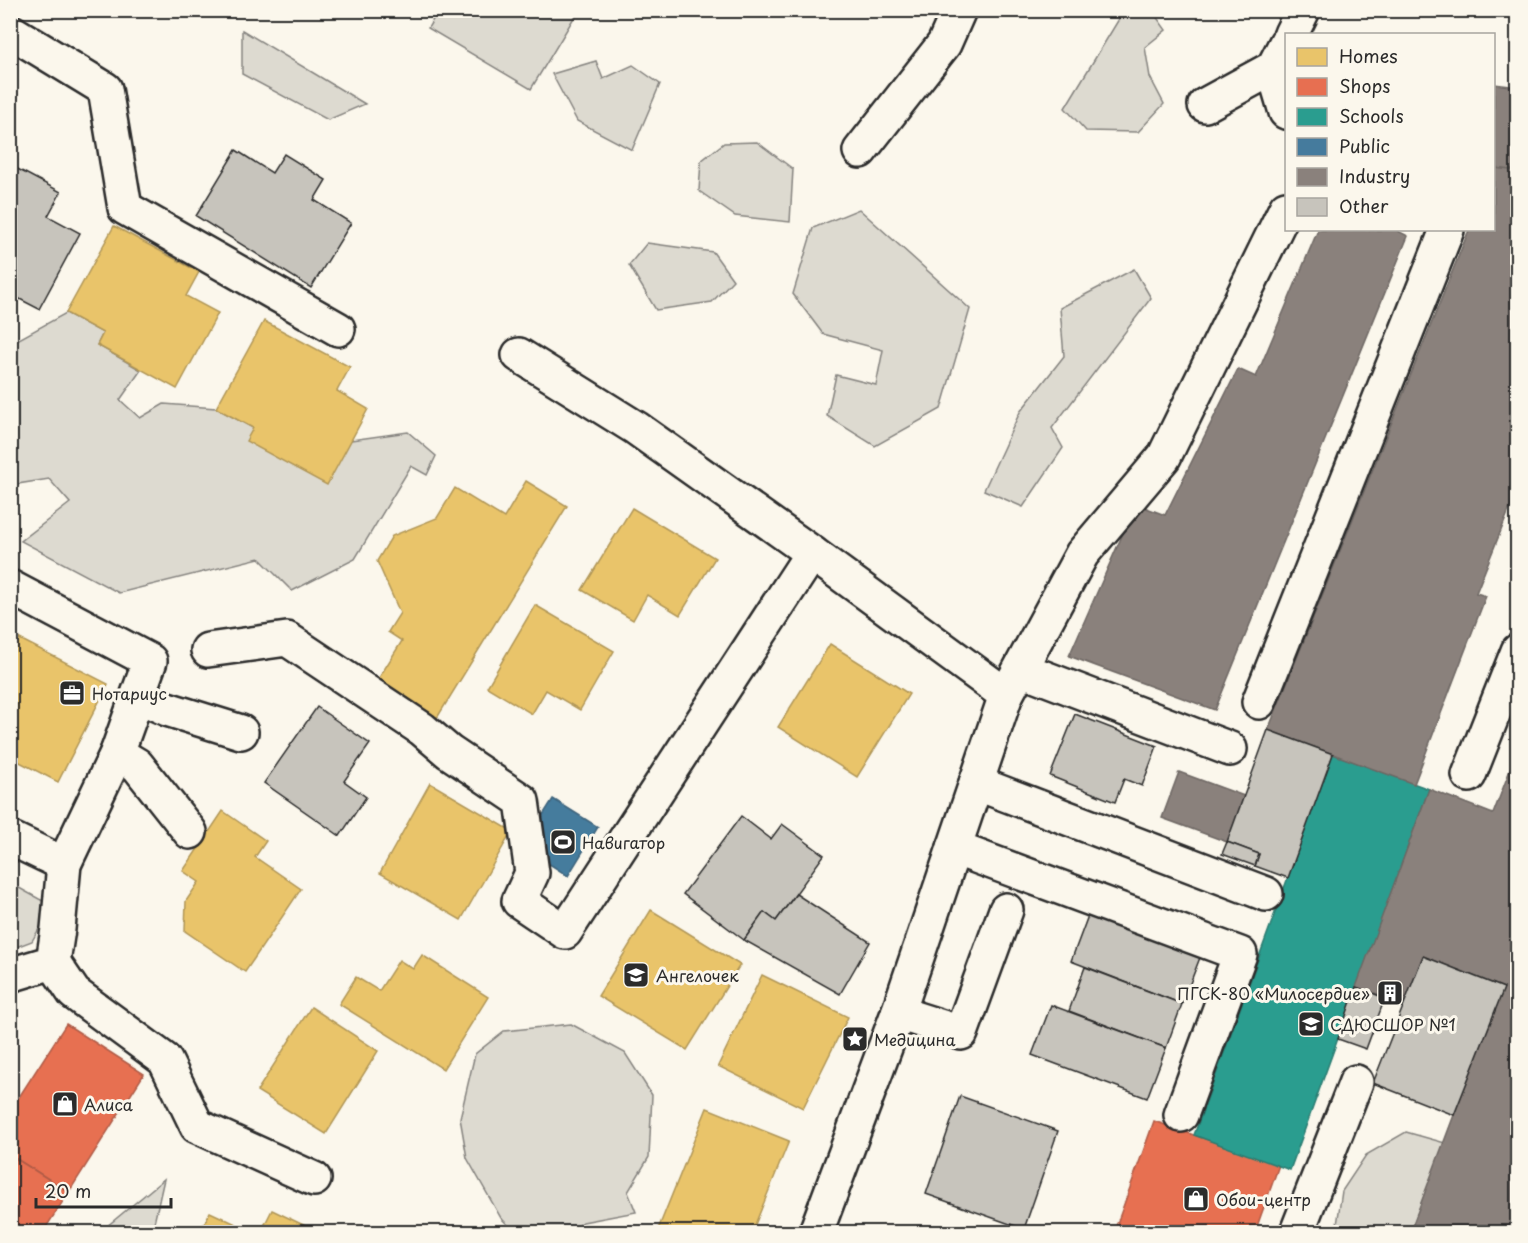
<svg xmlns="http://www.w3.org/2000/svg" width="1528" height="1243" viewBox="0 0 1528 1243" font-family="'Playpen Sans',sans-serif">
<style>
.green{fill:#dddad0;stroke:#84827e;stroke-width:1.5}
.homes{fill:#e9c46a;stroke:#b09657;stroke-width:1.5}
.shops{fill:#e76f51;stroke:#af5b46;stroke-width:1.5}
.schools{fill:#2a9d8f;stroke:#2a7b71;stroke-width:1.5}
.public{fill:#457b9d;stroke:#3d637b;stroke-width:1.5}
.industry{fill:#8a817c;stroke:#6e6764;stroke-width:1.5}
.building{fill:#c7c4bc;stroke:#2b2b2b;stroke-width:1.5}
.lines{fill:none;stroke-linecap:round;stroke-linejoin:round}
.minor-casing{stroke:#2b2b2b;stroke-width:38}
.minor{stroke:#fbf7ec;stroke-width:33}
.labels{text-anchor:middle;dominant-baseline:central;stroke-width:6;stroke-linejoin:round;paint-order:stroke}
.poi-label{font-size:16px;fill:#2b2b2b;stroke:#fbf7ec;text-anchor:start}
</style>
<rect width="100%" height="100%" fill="#fbf7ec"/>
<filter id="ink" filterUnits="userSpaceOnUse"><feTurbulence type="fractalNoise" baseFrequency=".0167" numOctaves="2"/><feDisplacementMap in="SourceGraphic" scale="12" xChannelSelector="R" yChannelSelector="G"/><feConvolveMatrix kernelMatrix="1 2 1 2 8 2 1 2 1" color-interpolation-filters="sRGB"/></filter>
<g filter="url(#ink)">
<g class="green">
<polygon points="438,11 438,10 578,11 531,89 428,28"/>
<polygon points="1153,12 1166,30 1145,47 1150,77 1164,104 1138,132 1086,131 1065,108 1122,14"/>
<polygon points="242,30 365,104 328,120 242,74"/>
<polygon points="596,61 603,79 633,65 660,84 632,150 577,121 552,74"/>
<polygon points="757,142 793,169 790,222 735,216 699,191 701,161 724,143"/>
<polygon points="859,209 970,309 941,409 875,446 827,416 836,375 876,385 883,350 823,334 793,294 813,228"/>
<polygon points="647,243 713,252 733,280 712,302 656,310 629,265"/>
<polygon points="1134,269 1151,298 1052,428 1063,448 1023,507 984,490 1020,412 1064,356 1060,308"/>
<polygon points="66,313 103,333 97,345 141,370 120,400 140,418 164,404 216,408 253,428 351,440 408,432 436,456 427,475 411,466 355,559 292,591 259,558 119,593 21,541 70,503 49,479 11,485 10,342 12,343"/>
<polygon points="10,883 52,906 32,941 11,949"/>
<polygon points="571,1024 625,1053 652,1095 649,1157 628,1192 636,1212 583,1222 570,1232 515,1232 501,1218 467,1158 460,1118 475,1054 504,1031"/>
<polygon points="1406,1132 1445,1143 1410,1232 1336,1232 1342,1191 1366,1155"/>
<polygon points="164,1179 152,1232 100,1232"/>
</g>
<g class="homes">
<polygon points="114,226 199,272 186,296 218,313 177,389 97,345 103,333 66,313"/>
<polygon points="264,321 350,367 337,391 368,409 327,485 246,441 253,428 216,408"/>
<polygon points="526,481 567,506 437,718 377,681 402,641 388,632 400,613 377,561 392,536 437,518 455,488 504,518"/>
<polygon points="632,508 715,558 680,615 647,595 633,620 582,590"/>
<polygon points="535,605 614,651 580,710 546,690 532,714 487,687"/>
<polygon points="10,634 108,684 58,782 10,757"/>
<polygon points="830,644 909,694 857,777 778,727"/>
<polygon points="430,783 512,831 461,920 380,873"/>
<polygon points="223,811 266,841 255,857 301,889 245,972 185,931 186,901 199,882 183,871"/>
<polygon points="651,910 740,965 687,1050 598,996"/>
<polygon points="422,955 488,997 443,1069 339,1004 356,977 379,991 399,960 413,969"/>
<polygon points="762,975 848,1017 803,1108 718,1066"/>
<polygon points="311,1007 378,1051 326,1134 257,1091"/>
<polygon points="707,1108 789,1141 752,1232 657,1232"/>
<polygon points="272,1210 318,1232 261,1232"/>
<polygon points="210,1212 253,1232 200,1232"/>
</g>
<g class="shops">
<polygon points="66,1024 144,1074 69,1192 10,1155 10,1111"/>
<polygon points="1154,1121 1279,1165 1255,1232 1114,1232"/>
<polygon points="10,1155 69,1192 43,1232 10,1232"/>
</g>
<polygon class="schools" points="1333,754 1429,789 1290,1170 1194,1135"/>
<polygon class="public" points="553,799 598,827 568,876 540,858 536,826"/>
<g class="industry">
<polygon points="1494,84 1518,87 1518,171 1494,168"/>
<polygon points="1494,168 1518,171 1518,488 1476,593 1486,596 1414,784 1268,730 1469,230 1494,230"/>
<polygon points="1318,230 1396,230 1408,236 1215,710 1069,656 1136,504 1165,515 1238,369 1256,377"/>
<polygon points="1518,749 1518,1232 1410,1232 1454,1115 1504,988 1423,956 1405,1003 1356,987 1429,789 1493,814"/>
<polygon points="1179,772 1244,796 1227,842 1162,818"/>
</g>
<g class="building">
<polygon points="236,150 272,173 284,154 326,180 314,200 351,223 311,288 196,216"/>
<polygon points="10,165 61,192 48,216 80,233 39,309 10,294"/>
<polygon points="317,707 370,744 344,781 366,797 340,836 264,783"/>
<polygon points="1075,714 1157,746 1142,786 1124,779 1115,802 1050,776"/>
<polygon points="1268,730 1333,754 1288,878 1255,866 1259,854 1227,842"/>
<polygon points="741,816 771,839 782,824 824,855 776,921 764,912 744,940 683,894"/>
<polygon points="1227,842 1259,854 1255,866 1222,854"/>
<polygon points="796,894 870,942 840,994 744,940 764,912 776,921"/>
<polygon points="1089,913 1201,955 1182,1004 1071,961"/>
<polygon points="1423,956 1504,988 1454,1115 1373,1083"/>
<polygon points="1085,967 1182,1004 1166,1048 1069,1011"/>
<polygon points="1356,987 1385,998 1366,1049 1338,1039"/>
<polygon points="1051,1005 1166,1048 1147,1098 1032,1055"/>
<polygon points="960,1096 1058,1131 1024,1229 926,1194"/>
</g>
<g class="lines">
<defs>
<g id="minor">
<polyline points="10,31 105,89 125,208 338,329"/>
<polyline points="1291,34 1303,10"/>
<polyline points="1286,43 1273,68 1286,112"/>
<polyline points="1205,105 1273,68"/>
<polyline points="860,151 944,44 959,10"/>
<polyline points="519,355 636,428 812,553 1006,695"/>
<polyline points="10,587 150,661 117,753 64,864 58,929 53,962 10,975"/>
<polyline points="208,650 287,639 422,729 449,752 522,801 532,873 519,901 565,932 812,553"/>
<polyline points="1021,669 1230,749"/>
<polyline points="138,696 167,709 241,732"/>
<polyline points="1259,702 1447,230"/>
<polyline points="117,753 137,765 190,832"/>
<polyline points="1469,775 1518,651"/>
<polyline points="976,783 1266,894"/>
<polyline points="10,838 64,864"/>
<polyline points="954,848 1240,954 1181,1115"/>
<polyline points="53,962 74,993 165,1060 197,1126 314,1179"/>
<polyline points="898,1013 961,1033 1006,910"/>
<polyline points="816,1232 898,1013 1006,695 1082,554 1164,457 1286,208"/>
<polyline points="1297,1232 1356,1082"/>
</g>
</defs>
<use href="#minor" class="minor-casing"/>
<use href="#minor" class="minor"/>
</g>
</g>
<defs>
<symbol id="office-square" viewBox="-11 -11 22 22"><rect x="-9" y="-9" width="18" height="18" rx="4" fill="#2b2b2b" stroke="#fbf7ec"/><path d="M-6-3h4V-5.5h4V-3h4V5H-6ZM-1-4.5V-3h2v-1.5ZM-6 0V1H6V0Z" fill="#fff"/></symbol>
<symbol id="stadium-square" viewBox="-11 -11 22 22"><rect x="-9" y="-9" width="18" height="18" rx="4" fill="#2b2b2b" stroke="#fbf7ec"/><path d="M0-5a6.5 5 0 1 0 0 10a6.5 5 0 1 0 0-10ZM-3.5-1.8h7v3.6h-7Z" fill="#fff"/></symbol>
<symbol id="school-square" viewBox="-11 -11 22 22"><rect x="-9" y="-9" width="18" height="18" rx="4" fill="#2b2b2b" stroke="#fbf7ec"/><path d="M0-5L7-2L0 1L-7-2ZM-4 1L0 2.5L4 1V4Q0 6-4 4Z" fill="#fff"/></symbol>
<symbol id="building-square" viewBox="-11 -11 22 22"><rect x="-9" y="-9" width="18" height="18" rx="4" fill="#2b2b2b" stroke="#fbf7ec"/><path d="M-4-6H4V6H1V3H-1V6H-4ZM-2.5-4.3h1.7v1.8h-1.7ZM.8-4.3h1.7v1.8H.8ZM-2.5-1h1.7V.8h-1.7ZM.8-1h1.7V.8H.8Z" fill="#fff"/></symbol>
<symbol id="sight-square" viewBox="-11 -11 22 22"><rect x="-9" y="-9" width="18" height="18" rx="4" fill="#2b2b2b" stroke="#fbf7ec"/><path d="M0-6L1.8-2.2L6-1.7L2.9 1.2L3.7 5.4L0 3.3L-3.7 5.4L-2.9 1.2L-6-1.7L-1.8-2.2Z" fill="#fff"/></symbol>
<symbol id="shop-square" viewBox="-11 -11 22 22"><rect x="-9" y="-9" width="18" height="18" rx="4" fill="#2b2b2b" stroke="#fbf7ec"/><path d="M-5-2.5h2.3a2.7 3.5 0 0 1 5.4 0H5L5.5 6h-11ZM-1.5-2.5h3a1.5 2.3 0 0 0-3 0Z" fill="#fff"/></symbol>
</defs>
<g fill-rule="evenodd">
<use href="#office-square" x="57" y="678" width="30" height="30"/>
<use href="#stadium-square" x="548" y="827" width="30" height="30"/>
<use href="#school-square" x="621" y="960" width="30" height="30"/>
<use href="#building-square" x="1375" y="978" width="30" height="30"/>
<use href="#school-square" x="1296" y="1009" width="30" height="30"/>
<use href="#sight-square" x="840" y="1024" width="30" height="30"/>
<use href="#shop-square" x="50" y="1089" width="30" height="30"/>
<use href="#shop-square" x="1181" y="1184" width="30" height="30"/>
</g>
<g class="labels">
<g class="poi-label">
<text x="92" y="693">Нотариус</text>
<text x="582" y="842">Навигатор</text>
<text x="656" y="975">Ангелочек</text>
<text x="1370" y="993" text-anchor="end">ПГСК-80 «Милосердие»</text>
<text x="1330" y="1024">СДЮСШОР №1</text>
<text x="874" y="1039">Медицина</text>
<text x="84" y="1104">Алиса</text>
<text x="1216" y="1199">Обои-центр</text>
</g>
</g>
<rect width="1528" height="1243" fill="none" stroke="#fbf7ec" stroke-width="36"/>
<rect x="18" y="18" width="1492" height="1207" fill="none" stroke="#2b2b2b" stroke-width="2" filter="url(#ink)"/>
<rect x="1285" y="33" width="210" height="198" fill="#fbf7ec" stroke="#a8a59f" stroke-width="1.5"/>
<rect x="1297" y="48" width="30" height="18" fill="#e9c46a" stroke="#a8a59f" stroke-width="1.5"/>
<text x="1339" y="63" font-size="18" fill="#2b2b2b">Homes</text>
<rect x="1297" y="78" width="30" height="18" fill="#e76f51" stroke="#a8a59f" stroke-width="1.5"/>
<text x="1339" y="93" font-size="18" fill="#2b2b2b">Shops</text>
<rect x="1297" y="108" width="30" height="18" fill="#2a9d8f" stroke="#a8a59f" stroke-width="1.5"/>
<text x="1339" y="123" font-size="18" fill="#2b2b2b">Schools</text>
<rect x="1297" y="138" width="30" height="18" fill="#457b9d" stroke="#a8a59f" stroke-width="1.5"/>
<text x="1339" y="153" font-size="18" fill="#2b2b2b">Public</text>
<rect x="1297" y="168" width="30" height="18" fill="#8a817c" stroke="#a8a59f" stroke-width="1.5"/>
<text x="1339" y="183" font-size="18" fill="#2b2b2b">Industry</text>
<rect x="1297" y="198" width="30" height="18" fill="#c7c4bc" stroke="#a8a59f" stroke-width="1.5"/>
<text x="1339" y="213" font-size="18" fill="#2b2b2b">Other</text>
<path d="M36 1198v9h135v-9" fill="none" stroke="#2b2b2b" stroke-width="3"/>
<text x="45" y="1198" font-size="18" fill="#2b2b2b" stroke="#fbf7ec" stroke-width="4.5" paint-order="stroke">20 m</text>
</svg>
